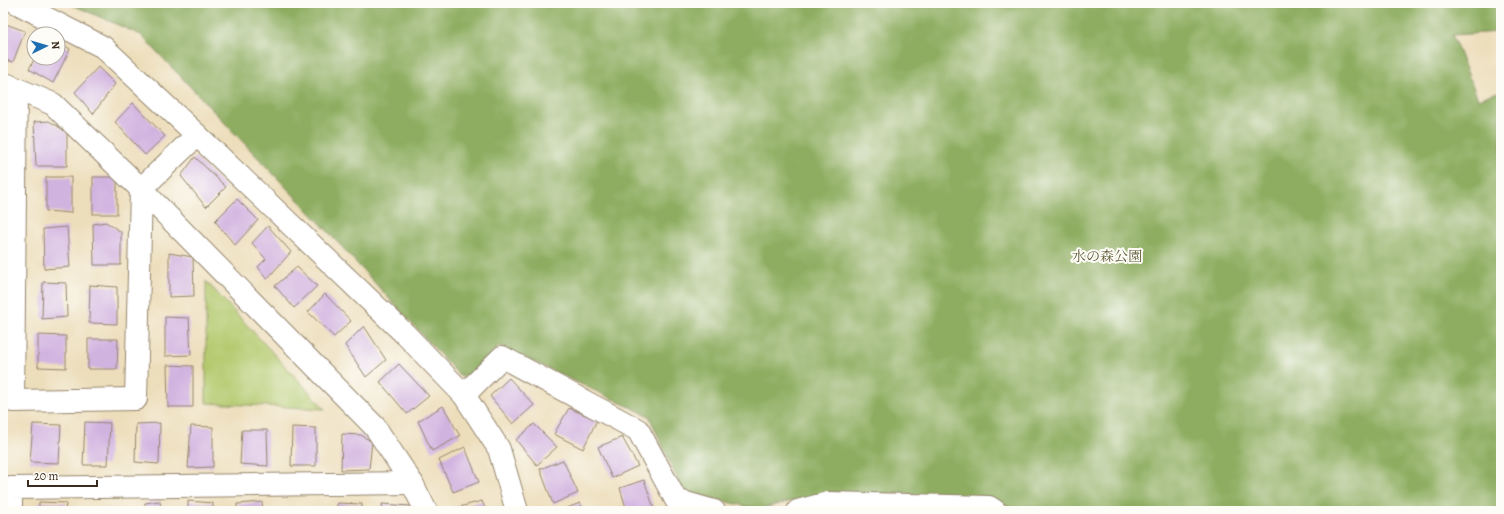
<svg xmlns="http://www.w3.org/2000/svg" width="1504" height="514" viewBox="0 0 1504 514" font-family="Alegreya,'Noto Serif JP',serif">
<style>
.green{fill:#b3c96d;stroke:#777a46}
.forest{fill:#8ead60;stroke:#646c3f}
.building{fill:#d1b3e0}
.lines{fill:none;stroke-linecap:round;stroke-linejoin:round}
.minor-casing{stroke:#94846c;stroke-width:24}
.minor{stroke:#fff;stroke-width:22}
.labels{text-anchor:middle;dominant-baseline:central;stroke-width:4;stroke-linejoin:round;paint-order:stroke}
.park-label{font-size:14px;fill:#5f5a36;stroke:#fdfcf7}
</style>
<rect width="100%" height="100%" fill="#fdfcf7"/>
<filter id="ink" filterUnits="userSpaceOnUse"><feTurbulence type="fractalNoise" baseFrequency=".025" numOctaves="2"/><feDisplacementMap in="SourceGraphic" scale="8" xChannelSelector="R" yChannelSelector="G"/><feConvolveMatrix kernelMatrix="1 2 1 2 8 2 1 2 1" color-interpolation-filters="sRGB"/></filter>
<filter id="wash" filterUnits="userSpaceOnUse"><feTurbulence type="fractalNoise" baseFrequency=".012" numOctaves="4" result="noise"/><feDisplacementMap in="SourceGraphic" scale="16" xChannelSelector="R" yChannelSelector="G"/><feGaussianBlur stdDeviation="0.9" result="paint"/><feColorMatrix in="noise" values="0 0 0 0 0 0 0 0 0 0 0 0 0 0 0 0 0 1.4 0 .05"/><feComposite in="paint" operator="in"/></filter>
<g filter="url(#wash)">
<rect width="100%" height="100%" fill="#eddebb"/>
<polygon class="green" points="206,281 325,409 206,403"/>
<polygon class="forest" points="68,3 1501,3 1501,32 1452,35 1478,99 1501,91 1501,511 1017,511 990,497 829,492 759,509 683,492 649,416 500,346 471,375 464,377 458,374 321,224 141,35"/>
<g id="blocks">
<g class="building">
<polygon points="3,23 25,31 13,62 3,59"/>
<polygon points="58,41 70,49 53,83 29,69 35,58 58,58"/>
<polygon points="98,67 115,84 93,114 75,92"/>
<polygon points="133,103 165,136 145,155 115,122"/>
<polygon points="49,121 67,132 67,166 36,166 34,122"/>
<polygon points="195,157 226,187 206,207 181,176"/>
<polygon points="46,177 71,177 71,213 46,211"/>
<rect x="93" y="177" width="24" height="37"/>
<polygon points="237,199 258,220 235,245 215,221"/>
<polygon points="106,222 121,232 121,265 94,265 93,224"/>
<polygon points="268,226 291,252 267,279 258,267 266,259 252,243"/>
<polygon points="67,227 70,267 44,269 43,229"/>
<polygon points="169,253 193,257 194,296 169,297"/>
<polygon points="297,267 317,286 294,308 275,286"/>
<polygon points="43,282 66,283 67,317 42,319"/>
<polygon points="90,285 117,287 117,324 89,323"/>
<polygon points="325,294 351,321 334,337 308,312"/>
<polygon points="165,317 189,318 191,355 165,356"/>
<polygon points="364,326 386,360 366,377 345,345"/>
<polygon points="38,335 66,336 66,368 38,367"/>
<polygon points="88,339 118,339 117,369 88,369"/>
<polygon points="399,364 429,396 407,414 380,382"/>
<polygon points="167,365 193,366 193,407 168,407"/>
<polygon points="509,378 534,405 513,424 490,396"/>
<polygon points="443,406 460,436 432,451 418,421"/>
<polygon points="569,408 597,420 583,449 554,434"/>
<polygon points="85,422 110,423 108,465 83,465"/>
<polygon points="160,423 159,464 135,462 136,424"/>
<polygon points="33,424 61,425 59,463 30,462"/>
<polygon points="534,424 557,447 537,465 516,440"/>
<polygon points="191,426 213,427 213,467 188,468"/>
<polygon points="292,427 316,428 316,466 291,466"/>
<polygon points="242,430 267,430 268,466 240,464"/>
<polygon points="342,434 361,435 372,442 369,469 341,470"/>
<polygon points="622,437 638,466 612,478 598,447"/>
<polygon points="465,447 479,482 453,492 439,460"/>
<polygon points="563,460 578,493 553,504 540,469"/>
<polygon points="644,480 655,511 627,511 620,488"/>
<polygon points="160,501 161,511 145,511 145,503"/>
<polygon points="188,501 213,503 213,511 188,511"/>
<polygon points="482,501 486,511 460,511 459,507"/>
<polygon points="39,502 66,503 65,511 39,511"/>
<polygon points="262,502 263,511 237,511 237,504"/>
<polygon points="337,503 362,504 362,511 337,511"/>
<polygon points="580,503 584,511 559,511"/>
<polygon points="382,504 411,506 412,511 383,511"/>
<rect x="86" y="509" width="27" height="2"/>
</g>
</g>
</g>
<g filter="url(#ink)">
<use href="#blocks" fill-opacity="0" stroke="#94846c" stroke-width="1"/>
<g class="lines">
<defs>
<g id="minor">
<polyline points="17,3 103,47 197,135 406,335 464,395 499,449 517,511"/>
<polyline points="3,83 53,104 141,189 375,427 412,483 426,511"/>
<polyline points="16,89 13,401 136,399 141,189 197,135"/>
<polyline points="464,395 502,357 638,430 676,500 714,511"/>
<polyline points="11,511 11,488 412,483"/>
<polyline points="798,511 828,503 989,507 995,511"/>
</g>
</defs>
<use href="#minor" class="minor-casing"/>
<use href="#minor" class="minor"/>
</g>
</g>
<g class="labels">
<g class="park-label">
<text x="1107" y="256">水の森公園</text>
</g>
</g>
<rect width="1504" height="514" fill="none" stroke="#fdfcf7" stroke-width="16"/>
<g transform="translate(46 46) rotate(85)"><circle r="19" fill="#fdfcf7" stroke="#afa8a0"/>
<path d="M0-3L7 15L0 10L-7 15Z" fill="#1f6fb2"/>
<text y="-6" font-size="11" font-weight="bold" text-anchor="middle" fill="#3b2a1e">N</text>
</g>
<path d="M28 480v6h69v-6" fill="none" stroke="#3b2a1e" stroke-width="2"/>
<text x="34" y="480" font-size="12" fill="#3b2a1e" stroke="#fdfcf7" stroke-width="3" paint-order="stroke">20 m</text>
</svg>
